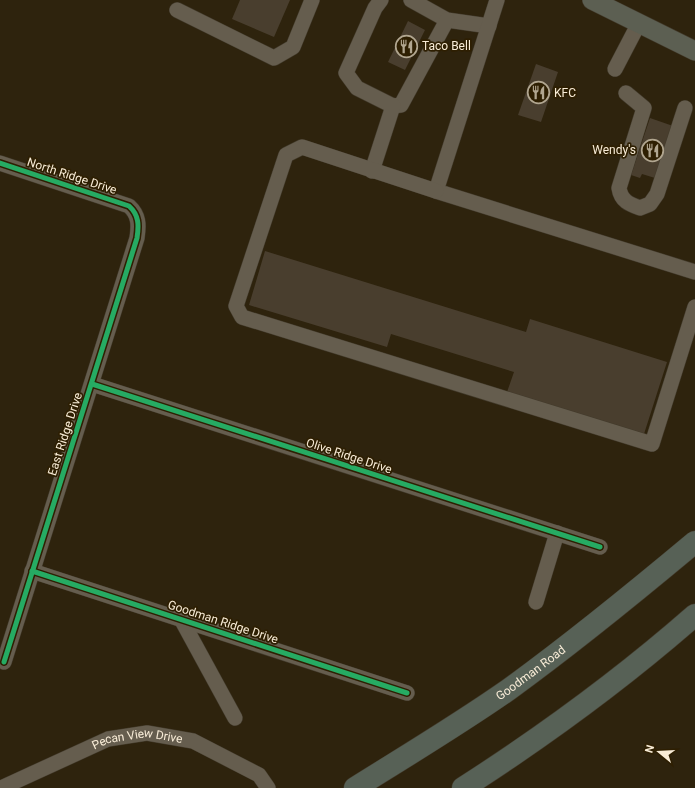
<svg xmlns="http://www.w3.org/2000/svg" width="695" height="788" viewBox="0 0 695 788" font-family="Roboto,sans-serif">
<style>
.building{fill:#493e2e}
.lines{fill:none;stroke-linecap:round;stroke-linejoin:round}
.minor-casing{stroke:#433b2c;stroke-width:16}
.major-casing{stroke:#433b2c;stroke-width:20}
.highway-casing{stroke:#433b2c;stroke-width:23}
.minor{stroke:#655d4e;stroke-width:15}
.major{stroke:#5c5f52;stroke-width:19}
.highway{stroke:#576156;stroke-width:22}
.cycleway-casing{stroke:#2e1f02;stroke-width:8}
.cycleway{stroke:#26ab63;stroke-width:5}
.labels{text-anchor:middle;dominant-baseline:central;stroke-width:3.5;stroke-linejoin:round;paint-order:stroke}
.poi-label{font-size:12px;fill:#f8ecd7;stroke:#2e1f02;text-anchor:start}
.street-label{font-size:12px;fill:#f8ecd7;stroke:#2e1f02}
</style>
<rect width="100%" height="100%" fill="#2e230d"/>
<g class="building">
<polygon points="240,0 290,0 274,37 232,19"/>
<polygon points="408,21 425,30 405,70 388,62"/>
<polygon points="536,64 558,72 541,122 518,115"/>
<polygon points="650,118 673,126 655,178 642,174 640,178 631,175"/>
<polygon points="265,251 526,332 530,319 667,362 644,434 507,392 514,372 391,334 387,347 249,305"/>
</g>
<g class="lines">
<defs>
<g id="minor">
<polyline points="411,0 447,20 489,26"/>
<polyline points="497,0 436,191 695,272"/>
<polyline points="177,10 274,58 293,47 312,0"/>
<polyline points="615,69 639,23"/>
<path d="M626,93l18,15 -25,80c2,13 10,16 21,20l10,-4 7,-10 28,-86"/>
<polyline points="393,106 401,105 447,20"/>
<path d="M0,163l129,43c10,9 10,19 8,32l-133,424"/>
<polyline points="372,171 393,106 357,88 346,73 375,8 381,0"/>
<polyline points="436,191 302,147 286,155 236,306 242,317 652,444 695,307"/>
<polyline points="92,384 600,547"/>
<polyline points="32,571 407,693"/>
<polyline points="536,602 557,533"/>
<polyline points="181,619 235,718"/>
<path id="s1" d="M1,788l107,-49 39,-6 46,8 66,34 9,13"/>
</g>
<polyline id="major" points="592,0 695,51"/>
<g id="highway">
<path id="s2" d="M355,788c51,-32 103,-63 153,-98 65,-47 126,-97 187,-148"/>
<path d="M463,788c81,-52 159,-109 232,-173"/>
</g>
</defs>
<use href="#minor" class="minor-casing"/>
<use href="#major" class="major-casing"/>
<use href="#highway" class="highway-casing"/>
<use href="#minor" class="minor"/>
<use href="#major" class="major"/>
<use href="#highway" class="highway"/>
<defs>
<g id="cycleway">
<path d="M0,163l129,43c10,9 10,19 8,32l-133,424"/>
<polyline points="92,384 600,547"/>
<polyline points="32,571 407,693"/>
</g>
</defs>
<use href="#cycleway" class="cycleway-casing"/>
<use href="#cycleway" class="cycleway"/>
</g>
<defs>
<symbol id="restaurant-ring" viewBox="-11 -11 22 22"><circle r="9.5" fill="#2e1f02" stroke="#b1a690" stroke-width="1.5"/><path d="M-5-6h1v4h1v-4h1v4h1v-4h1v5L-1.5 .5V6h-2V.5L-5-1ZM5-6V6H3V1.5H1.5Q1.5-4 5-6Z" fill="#b1a690"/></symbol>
</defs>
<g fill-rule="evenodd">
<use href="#restaurant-ring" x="394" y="34" width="25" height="25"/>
<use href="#restaurant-ring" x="526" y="80" width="25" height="25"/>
<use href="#restaurant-ring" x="640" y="138" width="25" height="25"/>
</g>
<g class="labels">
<g class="poi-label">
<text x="422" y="46">Taco Bell</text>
<text x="554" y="93">KFC</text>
<text x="636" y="150" text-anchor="end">Wendy's</text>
</g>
<g class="street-label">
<text transform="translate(72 176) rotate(18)">North Ridge Drive</text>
<text transform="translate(65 434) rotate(-72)">East Ridge Drive</text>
<text transform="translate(349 456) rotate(18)">Olive Ridge Drive</text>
<text transform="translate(223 622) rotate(18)">Goodman Ridge Drive</text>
<text stroke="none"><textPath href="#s2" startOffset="210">Goodman Road</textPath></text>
<text stroke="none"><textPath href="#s1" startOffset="147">Pecan View Drive</textPath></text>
</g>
</g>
<g transform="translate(659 752) rotate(288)" stroke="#2e1f02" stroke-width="3" paint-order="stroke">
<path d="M0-3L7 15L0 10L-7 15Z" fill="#f8ecd7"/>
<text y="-6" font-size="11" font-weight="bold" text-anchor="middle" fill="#f8ecd7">N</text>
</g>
</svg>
